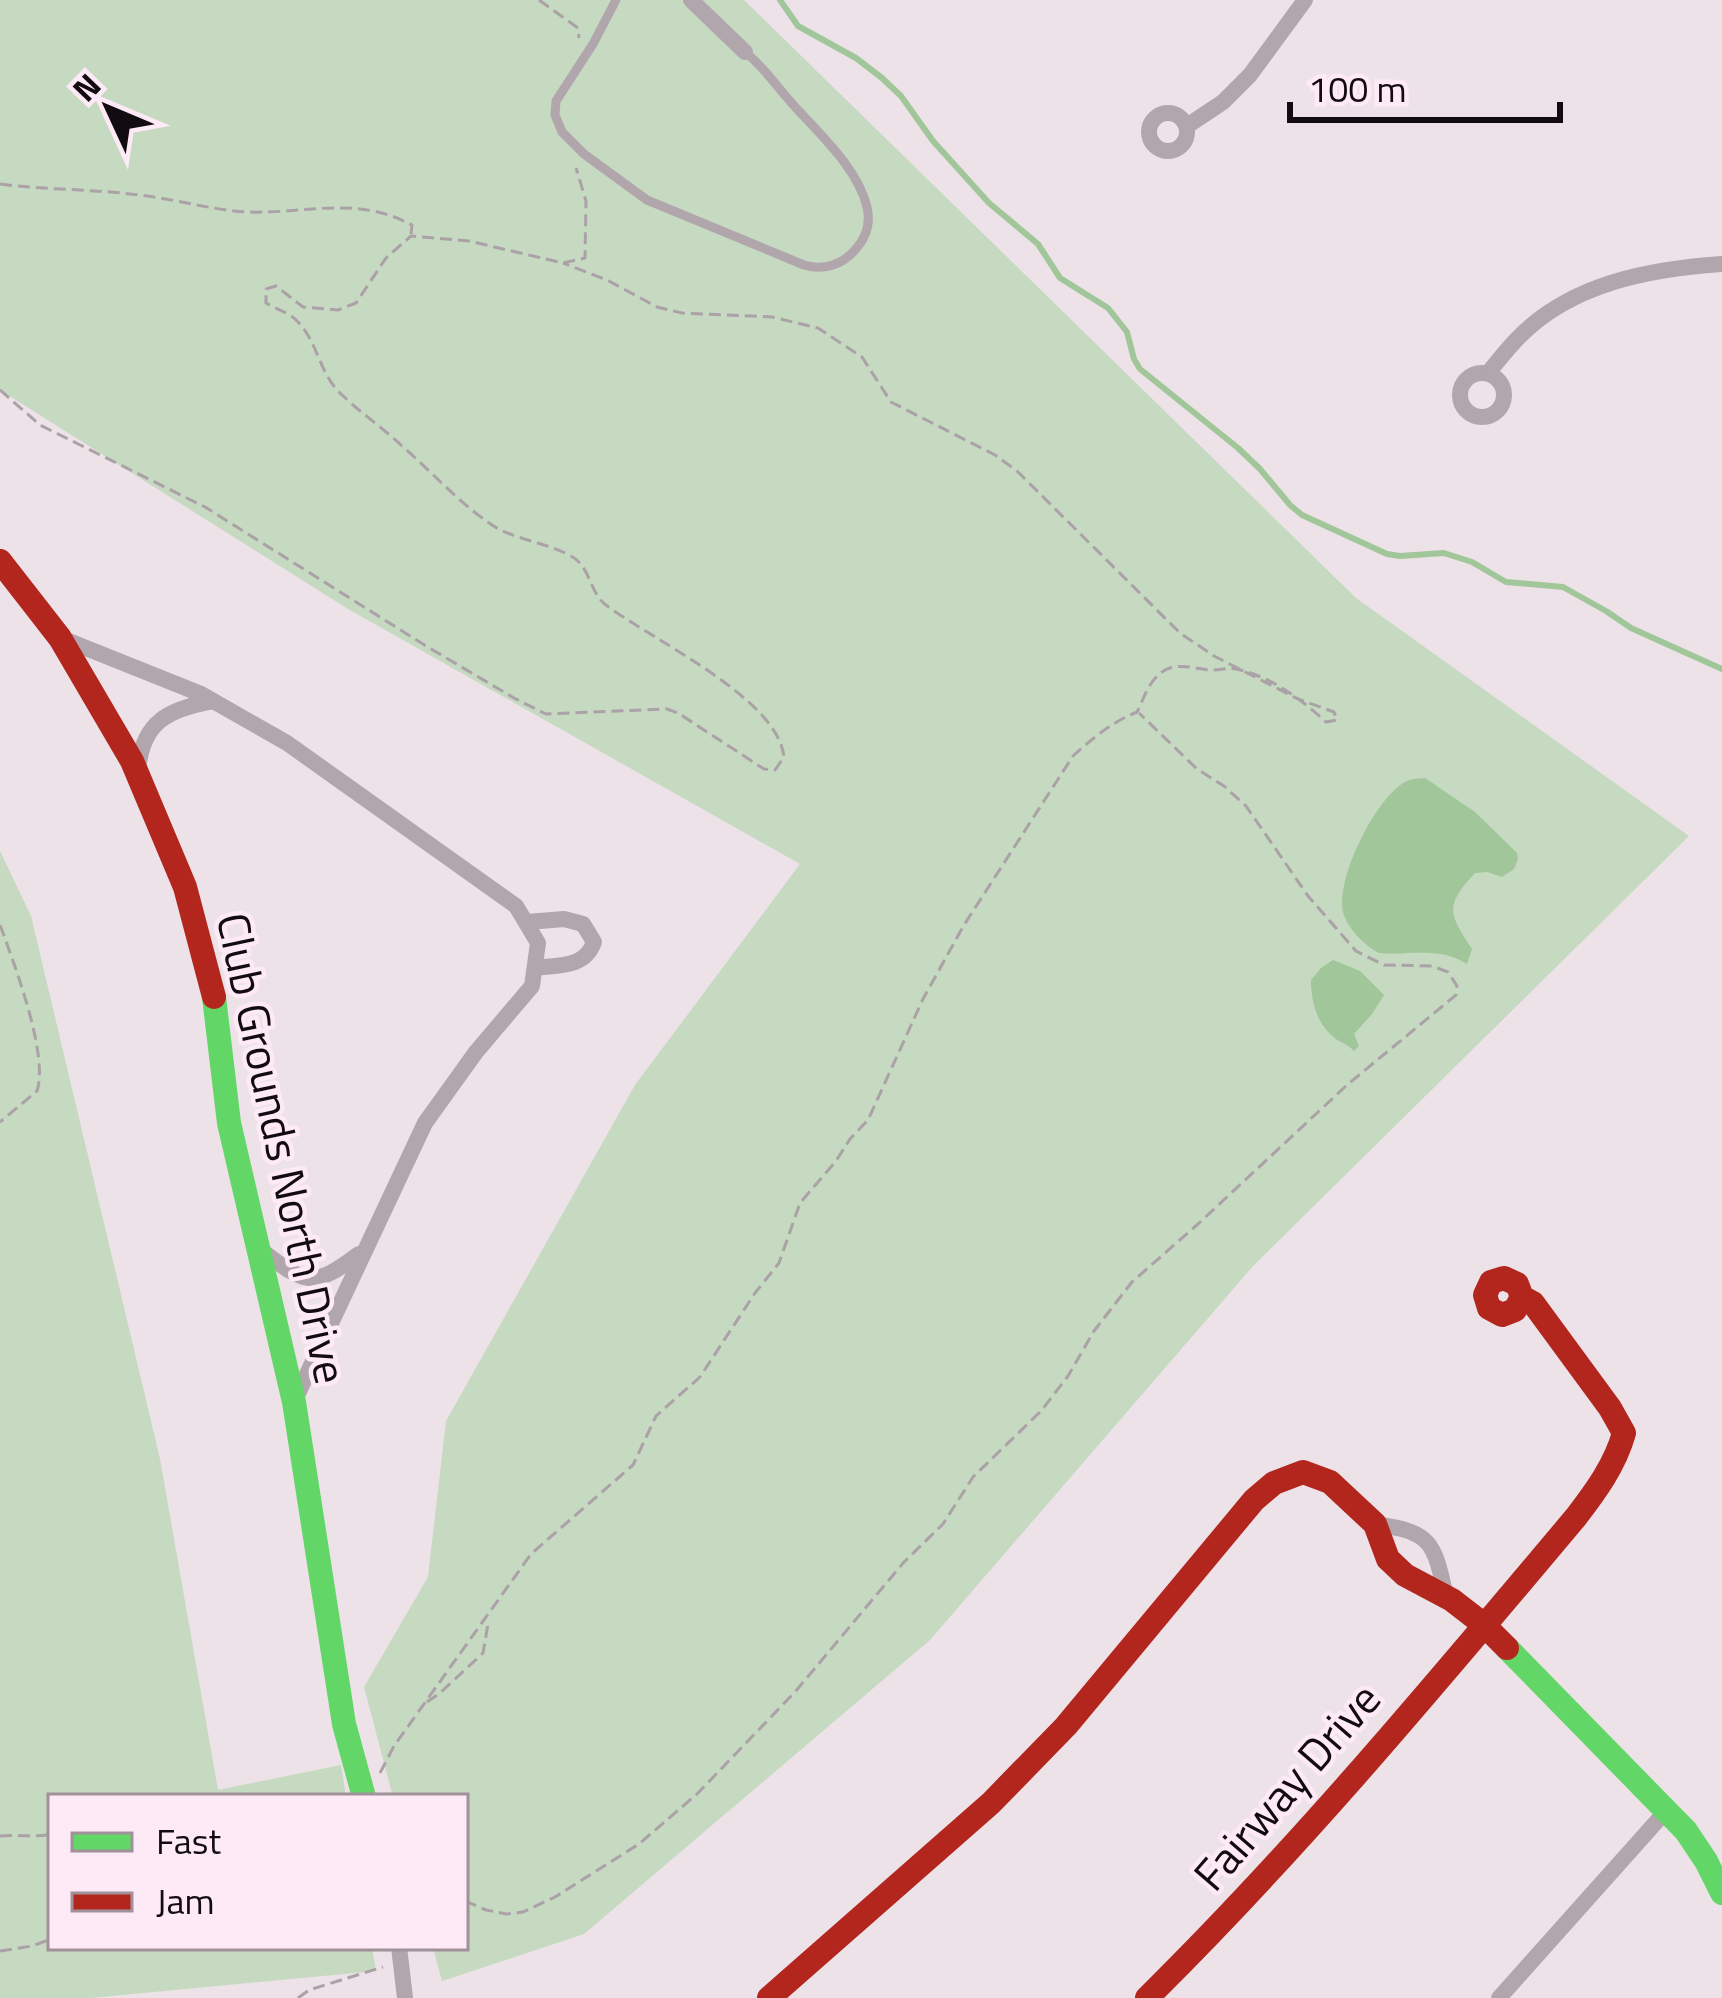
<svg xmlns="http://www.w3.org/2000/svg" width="1722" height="1998" viewBox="0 0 1722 1998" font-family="'Titillium Web',sans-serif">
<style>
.green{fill:#c6d9c1}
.water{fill:#a1c69a}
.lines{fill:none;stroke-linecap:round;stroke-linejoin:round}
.stream{stroke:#a1c69a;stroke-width:6}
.path{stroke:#aba2a7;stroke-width:3;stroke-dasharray:12 6;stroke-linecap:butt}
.lane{stroke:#b2a6ad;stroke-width:9}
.street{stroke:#b2a6ad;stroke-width:16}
.fast{stroke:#63d668;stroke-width:24}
.jam{stroke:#b3261e;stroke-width:24}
.labels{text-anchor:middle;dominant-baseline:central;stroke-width:9;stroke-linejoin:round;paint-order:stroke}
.street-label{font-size:45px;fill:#120c10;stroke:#feeaf6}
</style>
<rect width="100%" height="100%" fill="#ece2e8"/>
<g class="green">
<polygon points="0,0 744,0 1356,598 1689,836 1253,1266 930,1640 584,1934 442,1981 433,1947 465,1947 465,1797 393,1797 364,1687 428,1577 446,1421 635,1085 800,864 348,609 0,390"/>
<polygon points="0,851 31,916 160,1459 218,1790 341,1765 346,1797 51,1797 51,1947 372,1947 376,1971 91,1998 0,1998"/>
</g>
<g class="water">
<path d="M1425,778l50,34 42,41 1,6 -4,10 -12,8 -15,-5 -12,1c-31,33 -26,41 -3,76l-5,15c-29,-18 -56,-8 -88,-11 -14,-7 -32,-25 -36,-41 -7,-34 33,-116 64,-131 7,-3 11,-2 18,-3z"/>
<path d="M1333,960l27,11 24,24 -12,19 -18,20 5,12 -5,5c-5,-6 -12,-8 -18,-12 -19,-14 -25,-37 -25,-59l10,-12z"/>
</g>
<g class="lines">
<polyline class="stream" points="780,0 798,26 856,58 882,78 901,96 933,141 989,203 1038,244 1060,278 1108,308 1127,332 1134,359 1140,369 1238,448 1260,469 1290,505 1302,515 1387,554 1400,556 1444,553 1472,562 1506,582 1563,587 1606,611 1631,628 1722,669"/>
<g class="path">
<polyline points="539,0 578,28 579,38"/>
<path d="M0,184c46,6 93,5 139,11 36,4 72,15 109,17 59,2 108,-17 164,13l-1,9"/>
<path d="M0,390l40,35 165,82 221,139 88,52 32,16 121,-5 11,4 86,56 11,1 9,-13c-6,-59 -132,-117 -178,-152 -17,-12 -15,-40 -37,-50 -24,-13 -54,-15 -77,-30 -33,-22 -60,-53 -90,-79 -20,-19 -44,-35 -63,-54 -20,-20 -22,-52 -42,-71 -7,-8 -21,-12 -31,-18v-14l10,-3 27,21 35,3 18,-7 30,-45 25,-22 58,5 94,22 22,-5 1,-57 -10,-33"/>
<path d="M0,925c14,38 49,130 37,166l-37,31"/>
<polyline points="427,1702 440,1693 483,1653 488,1624"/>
<path d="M380,1773l14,-27 137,-192 102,-89 23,-49 44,-39 55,-84 24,-30 21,-60 36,-42 14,-22 18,-19 55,-121 41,-74 109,-169c20,-18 39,-34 64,-44 7,-14 12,-31 25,-40 13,-10 31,-4 46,-2 10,1 19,-3 28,-1 34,7 65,30 90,53l11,-2 -3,-8 -36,-13 -84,-43 -34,-23 -163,-162 -22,-16 -104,-53 -29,-45 -44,-29 -46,-11 -90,-4 -25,-6 -50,-27 -44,-17"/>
<path d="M0,1836c17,-2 36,2 51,-2"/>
<polyline points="465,1901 486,1910 506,1914 523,1912 555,1897 639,1844 697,1794 795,1692 904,1562 943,1524 973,1477 1041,1411 1068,1376 1094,1331 1132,1282 1198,1224 1347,1085 1456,995 1457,986 1448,972 1432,966 1384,965 1356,951 1308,896 1246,806 1224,786 1197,769 1139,713"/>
<polyline points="0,1951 32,1946 51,1939"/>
<polyline points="298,1998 309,1990 383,1967"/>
</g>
<path class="lane" d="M616,0l-23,44 -37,57 -1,14 7,17 22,22 63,46 157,65c19,6 38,0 51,-15 11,-12 16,-26 12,-43 -10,-41 -51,-76 -78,-107 -14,-16 -27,-35 -44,-48"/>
<g class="street">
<polyline points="691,0 745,52"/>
<circle cx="1168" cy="132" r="19"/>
<polyline points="1187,126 1223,102 1250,75 1305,0"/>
<circle cx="1482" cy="395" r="22"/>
<path d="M1488,373c10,-12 20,-25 31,-36 53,-54 131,-68 203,-73"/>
<polyline points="61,638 201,694 287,743 516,906 538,943 532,986 476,1052 425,1123 294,1402"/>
<path d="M138,771c4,-49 30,-62 75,-70"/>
<path d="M527,922l37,-3 19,5 11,18c-9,26 -35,23 -59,26"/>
<path d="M258,1248c47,35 52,43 101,6"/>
<path d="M1375,1524c57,8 59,18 71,73"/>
<polyline points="399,1947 405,1998"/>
<polyline points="1499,1998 1666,1811"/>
</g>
<g class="fast">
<polyline points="214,997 229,1123 294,1402 344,1724 364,1797"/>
<polyline points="1507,1648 1686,1831 1706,1861 1722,1893"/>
</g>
<g class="jam">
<polyline points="0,561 60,638 132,761 185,887 214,997"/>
<polyline points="769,1998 991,1803 1066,1726 1254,1500 1274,1483 1303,1472 1330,1482 1375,1524 1388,1559 1405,1575 1452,1600 1483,1624 1507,1648"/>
<path d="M1147,1998c153,-151 291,-317 429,-481 20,-26 39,-52 48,-84l-14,-25 -77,-105 -11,-6 -5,-13 -13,-6 -13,4 -6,13 4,13 13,7 13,-5 7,-13"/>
</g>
</g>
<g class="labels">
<g class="street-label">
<text transform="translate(283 1148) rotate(78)">Club Grounds North Drive</text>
<text transform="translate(1286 1786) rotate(-49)">Fairway Drive</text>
</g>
</g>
<rect x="48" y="1794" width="420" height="156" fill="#feeaf6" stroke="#a0919a" stroke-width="3"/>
<rect x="72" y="1833" width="60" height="18" fill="#63d668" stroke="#a0919a" stroke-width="3"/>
<text x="156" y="1854" font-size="36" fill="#120c10">Fast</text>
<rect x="72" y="1893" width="60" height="18" fill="#b3261e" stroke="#a0919a" stroke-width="3"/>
<text x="156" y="1914" font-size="36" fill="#120c10">Jam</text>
<g transform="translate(108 108) rotate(314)" stroke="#feeaf6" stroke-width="9" paint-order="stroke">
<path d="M0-9L21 45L0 30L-21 45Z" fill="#120c10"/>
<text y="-18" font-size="33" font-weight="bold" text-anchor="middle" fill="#120c10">N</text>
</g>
<path d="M1290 102v18h270v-18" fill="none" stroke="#120c10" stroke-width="6"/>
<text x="1308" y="102" font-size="36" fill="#120c10" stroke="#feeaf6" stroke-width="9" paint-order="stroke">100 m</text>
</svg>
